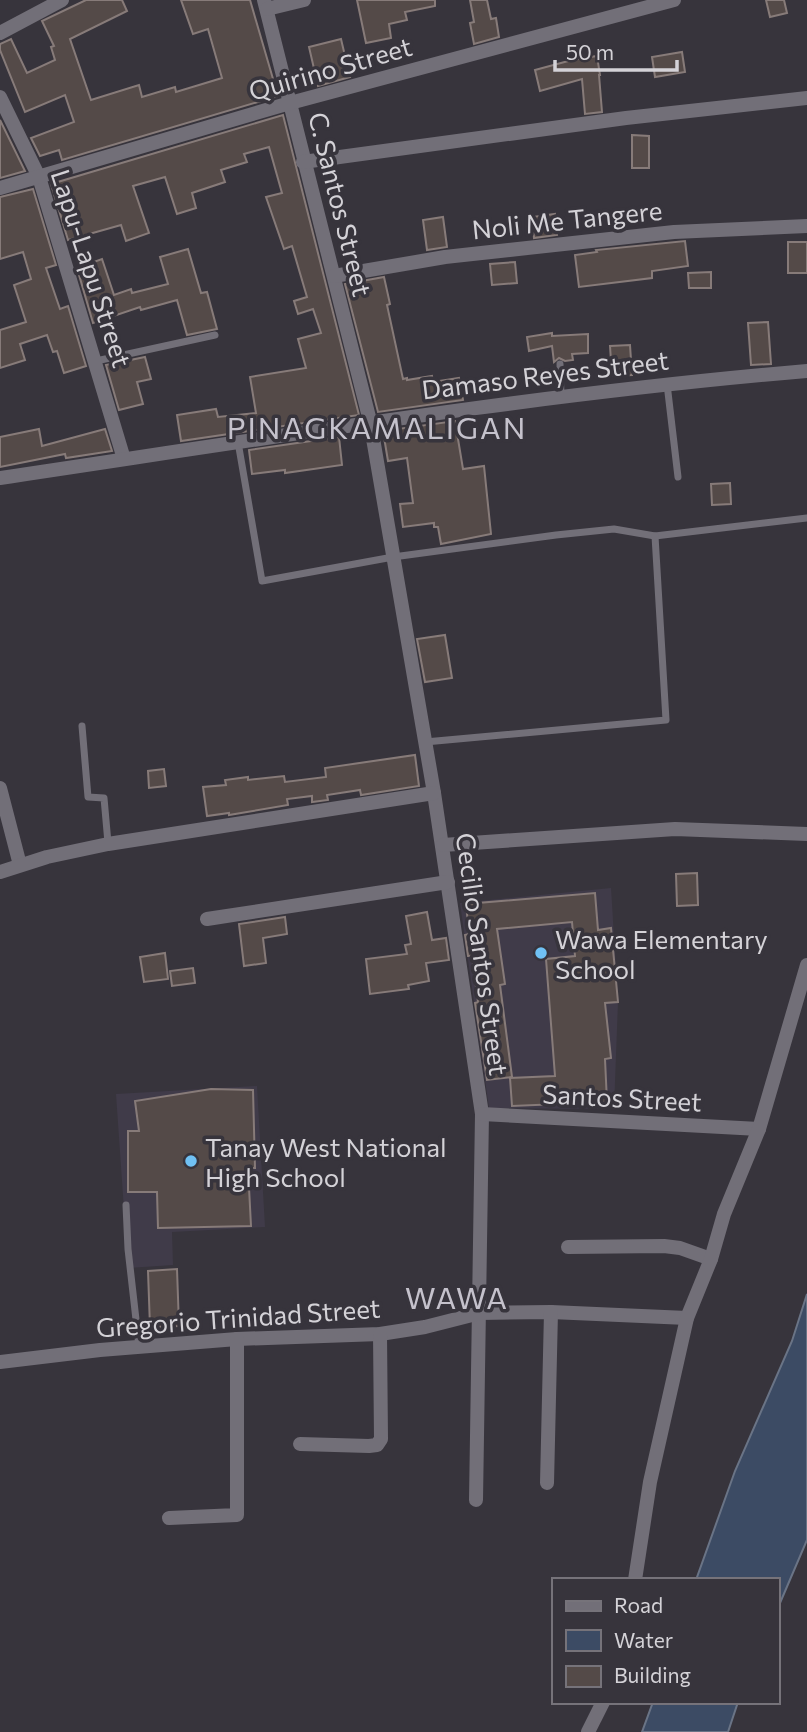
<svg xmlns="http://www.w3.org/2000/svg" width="807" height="1732" viewBox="0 0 807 1732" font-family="Commissioner,sans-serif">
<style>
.built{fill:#403b49}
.water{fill:#3c4b64;stroke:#6a7486;stroke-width:2}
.building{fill:#544a48;stroke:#877b79;stroke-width:2}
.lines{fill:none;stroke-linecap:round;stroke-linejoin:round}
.lane{stroke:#726f78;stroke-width:7}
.street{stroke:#726f78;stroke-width:14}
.poi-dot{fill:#70c1f4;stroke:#37343c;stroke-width:2.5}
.labels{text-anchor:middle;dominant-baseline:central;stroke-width:7;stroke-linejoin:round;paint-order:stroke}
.street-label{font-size:26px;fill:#d4d2d7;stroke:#37343c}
.poi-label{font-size:26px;fill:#d4d2d7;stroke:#37343c;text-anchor:start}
.quarter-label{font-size:30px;letter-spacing:2px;fill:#c5c2cc;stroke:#37343c}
</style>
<rect width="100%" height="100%" fill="#37343c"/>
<g class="built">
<polygon points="611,888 618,1002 614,1109 489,1108 460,903"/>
<polygon points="257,1086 265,1227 172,1232 173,1265 128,1268 116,1094"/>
</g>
<g class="water">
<polygon points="807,1294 807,1540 777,1610 777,1580 696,1580 735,1471 792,1341"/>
<polygon points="653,1702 738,1702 728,1732 642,1732"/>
</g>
<g class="building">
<polygon points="86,0 122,0 127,11 70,39 91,100 139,85 142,97 175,87 176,92 222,78 208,29 193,34 181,0 250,0 278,96 62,160 59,150 40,156 31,138 74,122 65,95 25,112 0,50 0,44 11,39 27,73 55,60 51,47 54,46 42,21"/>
<polygon points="357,0 435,0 435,6 405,12 407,20 389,24 391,38 366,43"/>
<polygon points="470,0 487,0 491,19 496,18 499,37 474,44 470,23 474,22"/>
<polygon points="766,0 784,0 787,13 770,17"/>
<polygon points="341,39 350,77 318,86 309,47"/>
<polygon points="682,52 685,72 655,77 652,57"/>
<polygon points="597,56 600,75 599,75 602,112 585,114 582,79 540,91 535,70 572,60"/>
<polygon points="283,115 359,415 181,441 177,415 216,409 218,417 256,413 250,377 306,368 298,339 321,333 313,309 298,314 294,301 307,297 292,246 284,249 266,197 282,193 269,147 244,154 247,162 221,170 225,182 192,193 196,208 177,214 165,177 133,186 149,233 126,241 121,225 68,240 51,184"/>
<polygon points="0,120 25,171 0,178"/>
<polygon points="632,135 649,136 649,168 632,168"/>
<polygon points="33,189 56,265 46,268 60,309 68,306 86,366 64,373 57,351 53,352 47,335 20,344 25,360 0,368 0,330 26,322 14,285 31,279 23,252 0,259 0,197"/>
<polygon points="555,214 557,235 534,238 532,217"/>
<polygon points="443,217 447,247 427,250 423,220"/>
<polygon points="685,241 688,266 652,271 652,278 579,287 575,255 597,252 596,250"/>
<rect x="788" y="242" width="19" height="31"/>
<polygon points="188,249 201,293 207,292 217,329 187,335 177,300 141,310 140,307 93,323 77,268 102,259 114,295 131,289 132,293 168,284 160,257"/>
<polygon points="515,262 517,283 492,285 490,264"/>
<polygon points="711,272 711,288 689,288 688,273"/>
<polygon points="384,277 390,304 387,305 403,379 407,378 407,380 432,376 433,382 459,378 463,400 378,412 345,284"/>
<polygon points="768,322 771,364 751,365 748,323"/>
<polygon points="552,333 552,336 588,334 588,353 572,354 573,360 565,361 559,358 554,362 552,346 529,351 527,337"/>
<polygon points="630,345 632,375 612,376 610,346"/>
<polygon points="145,357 151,379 137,382 143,404 119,410 106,365"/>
<polygon points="455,421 463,469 484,466 491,534 441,544 438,527 434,527 434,523 403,527 400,504 413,503 407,458 388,461 383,431"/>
<polygon points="39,429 42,446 105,429 112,451 66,458 65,454 0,467 0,437"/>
<polygon points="339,437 342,465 285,473 285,470 252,474 249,450"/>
<polygon points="730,483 731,504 712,505 711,484"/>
<polygon points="445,635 452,678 425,682 417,639"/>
<polygon points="415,755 419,786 361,795 360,790 327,795 328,800 312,802 312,796 287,799 288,805 229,815 229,813 207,816 203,787 226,785 225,780 248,777 248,780 284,776 285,782 326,777 325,768"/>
<polygon points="164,769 166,786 149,788 148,771"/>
<polygon points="697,873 698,905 677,906 676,874"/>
<polygon points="595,893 598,930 611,928 618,1002 605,1003 611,1058 605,1059 607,1102 512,1106 510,1078 555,1076 546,959 575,956 572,922 497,929 505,984 500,985 512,1077 487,1080 475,1003 478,1002 472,956 468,956 465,935 469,934 466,904"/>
<polygon points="427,912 432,940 446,938 449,960 426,963 429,981 408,985 409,989 370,994 366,959 407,954 405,945 411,944 406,916"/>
<polygon points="285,917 287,934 263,938 266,963 244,966 239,924"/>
<polygon points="165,953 168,979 144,982 140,957"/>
<polygon points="193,968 195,983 172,986 170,971"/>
<polygon points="211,1089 253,1090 255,1168 248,1168 251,1226 158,1228 157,1192 128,1192 128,1131 139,1131 135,1101"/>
<polygon points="177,1269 179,1326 150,1327 148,1271"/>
</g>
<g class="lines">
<g class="lane">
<polyline points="96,361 215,335"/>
<polyline points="560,364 561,396"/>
<polyline points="667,384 678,477"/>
<polyline points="238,442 262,581 393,557 556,535 614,529 655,536 807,518"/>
<polyline points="82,726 88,797 104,798 108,843"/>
<polyline points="425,742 666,720 655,536"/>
<polyline points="126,1205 128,1249 139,1346"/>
</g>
<g class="street">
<polyline points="264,0 370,421 434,793 482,1114 476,1500"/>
<polyline points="267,9 304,0"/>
<polyline points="0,33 62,0"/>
<polyline points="0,97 39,177 124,459"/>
<polyline points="303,162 626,118 807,98"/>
<polyline points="0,188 290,103 674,0"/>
<polyline points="334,276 445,257 674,232 807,226"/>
<path d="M0,478c269,-40 536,-84 807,-107"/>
<polyline points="0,788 20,865"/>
<polyline points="443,845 675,829 807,834"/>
<polyline points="0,872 47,857 108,844 434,793"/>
<polyline points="207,919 448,882"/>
<polyline points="482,1114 759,1129"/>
<polyline points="568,1247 664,1246 680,1248 711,1259"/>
<polyline points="0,1362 100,1350 237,1339 380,1334 425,1327 480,1313 551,1312 687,1318"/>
<polyline points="300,1444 369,1446 377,1445 381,1439 380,1334"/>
<polyline points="547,1483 551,1312"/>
<polyline points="169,1518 237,1515 237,1339"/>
<polyline points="635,1580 650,1482 687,1318 711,1259 724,1214 759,1129 807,965"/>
<polyline points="588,1732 603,1702"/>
</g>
</g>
<g class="poi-dot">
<circle cx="541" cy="953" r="7"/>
<circle cx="191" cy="1161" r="7"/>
</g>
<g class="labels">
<g class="street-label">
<text transform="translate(330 68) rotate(-16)">Quirino Street</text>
<text transform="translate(341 204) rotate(76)">C. Santos Street</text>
<text transform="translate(567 219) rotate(-6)">Noli Me Tangere</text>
<text transform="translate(92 268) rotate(72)">Lapu-Lapu Street</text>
<text transform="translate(545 374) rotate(-7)">Damaso Reyes Street</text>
<text transform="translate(483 954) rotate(82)">Cecilio Santos Street</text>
<text transform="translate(622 1097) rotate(3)">Santos Street</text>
<text transform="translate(238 1317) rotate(-4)">Gregorio Trinidad Street</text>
</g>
<g class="poi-label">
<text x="555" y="938">Wawa Elementary<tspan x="555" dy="30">School</tspan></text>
<text x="205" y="1146">Tanay West National<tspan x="205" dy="30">High School</tspan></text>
</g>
<g class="quarter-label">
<text x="377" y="426">PINAGKAMALIGAN</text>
<text x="457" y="1296">WAWA</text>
</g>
</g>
<rect x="552" y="1578" width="228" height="126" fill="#37343c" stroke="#76737a" stroke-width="2"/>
<rect x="566" y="1601" width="35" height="10" fill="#726f78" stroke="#76737a" stroke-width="2"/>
<text x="614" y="1613" font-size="21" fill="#d4d2d7">Road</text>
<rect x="566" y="1630" width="35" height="21" fill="#3c4b64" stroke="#76737a" stroke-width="2"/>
<text x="614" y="1648" font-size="21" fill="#d4d2d7">Water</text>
<rect x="566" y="1666" width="35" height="21" fill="#544a48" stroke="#76737a" stroke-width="2"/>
<text x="614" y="1683" font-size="21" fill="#d4d2d7">Building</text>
<path d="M555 60v10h122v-10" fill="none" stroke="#d4d2d7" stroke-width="3.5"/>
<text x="566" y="60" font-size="21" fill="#d4d2d7" stroke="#37343c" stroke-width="5" paint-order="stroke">50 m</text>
</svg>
